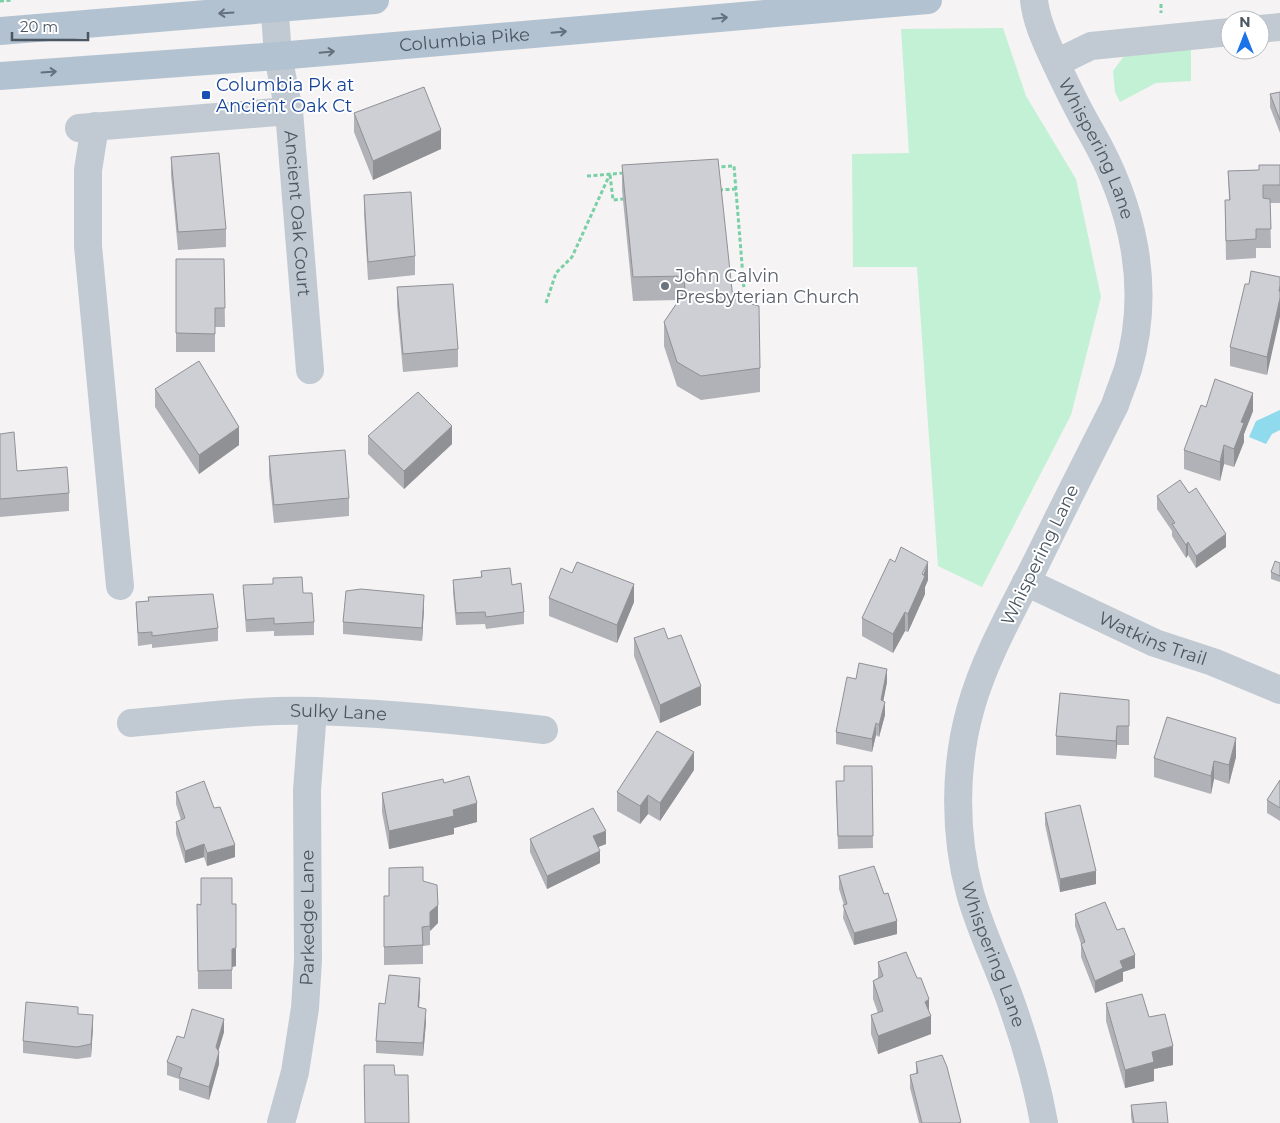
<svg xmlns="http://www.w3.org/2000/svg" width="1280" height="1123" viewBox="0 0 1280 1123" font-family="Montserrat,sans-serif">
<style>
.green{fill:#c3f1d5}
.water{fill:#90daee}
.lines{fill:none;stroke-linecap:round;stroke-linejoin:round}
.path{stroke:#7ad0a6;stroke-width:3;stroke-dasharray:4 2.5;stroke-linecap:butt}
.minor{stroke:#c1cad2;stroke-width:28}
.major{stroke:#b3c2d1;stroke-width:28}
.wall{fill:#b0b2b7}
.shaded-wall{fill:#909195}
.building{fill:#cdcfd5;stroke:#909195}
.oneway{stroke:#64717d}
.transit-dot{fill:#1a4fb4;stroke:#fff;stroke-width:2}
.worship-dot{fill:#6b7280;stroke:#fff;stroke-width:2}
.labels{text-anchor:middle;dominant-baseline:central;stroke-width:4;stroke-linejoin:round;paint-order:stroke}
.street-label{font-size:18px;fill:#4a5661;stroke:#fff}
.transit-label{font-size:18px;fill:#164399;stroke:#fff;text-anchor:start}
.worship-label{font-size:18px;fill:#5b616d;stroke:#fff;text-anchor:start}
</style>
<rect width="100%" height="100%" fill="#f5f3f3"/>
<g class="green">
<polygon points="1003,28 1026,96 1076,179 1101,297 1071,415 982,587 938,566 917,267 853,267 852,154 909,153 901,29"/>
<polygon points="1191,45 1191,81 1156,83 1120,102 1115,92 1113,71 1127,52"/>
</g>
<polygon class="water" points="1280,410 1280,430 1272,434 1266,444 1249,437 1256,421"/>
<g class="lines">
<g class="path">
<polyline points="0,1 13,0"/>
<polyline points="1161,4 1161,13"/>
<polyline points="715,167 734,166 744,289"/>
<polyline points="610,175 613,200 623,199"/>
<polyline points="587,176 624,173"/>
<polyline points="719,190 736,189"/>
<polyline points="546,303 556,273 572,257 610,174"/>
</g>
<g class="minor">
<path id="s1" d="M274,0l4,56 11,55 21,259"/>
<path id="s2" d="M1034,0c2,20 11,40 19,57 12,26 24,51 38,75 42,73 61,155 37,237 -4,12 -9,24 -13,36 -27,53 -53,105 -79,158 -23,46 -51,94 -65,144 -17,59 -17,127 -1,186 11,40 30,76 43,115 13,37 24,76 31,115"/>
<polyline points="1260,29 1280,27"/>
<polyline points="1056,63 1091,46 1230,32"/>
<polyline points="95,126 88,170 88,246 120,586"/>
<polyline points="79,128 289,111"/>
<path id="s3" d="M1026,582l129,61 58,19 67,28"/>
<path id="s4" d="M131,723c61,-5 122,-14 182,-12 78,2 155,10 231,19"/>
<path id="s5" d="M281,1123l14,-51 10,-64 3,-48 -1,-170 6,-79"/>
</g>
<g class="major">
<polyline points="0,31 375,0"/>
<path id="s6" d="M0,76l278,-20 650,-56"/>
</g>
</g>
<g class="wall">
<polygon points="1280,92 1280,133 1270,107 1270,94"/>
<polygon points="354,113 441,149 373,180 354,132"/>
<polygon points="171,157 226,229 226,247 178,250 171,175"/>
<polygon points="622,165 733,299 760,368 760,392 701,400 677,386 664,346 664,322 679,300 633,301 622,190"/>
<polygon points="1280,165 1280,203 1270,203 1271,248 1256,248 1256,258 1226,260 1225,200 1229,200 1228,171 1259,170"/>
<polygon points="364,195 415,256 415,275 368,280 364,214"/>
<polygon points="176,259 224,259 225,327 215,327 215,352 176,352"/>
<polygon points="1280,277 1267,375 1230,366 1230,347 1249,284"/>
<polygon points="397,287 458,349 458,367 403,372 397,305"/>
<polygon points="155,389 239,445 199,474 155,407"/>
<polygon points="1206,407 1253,411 1244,434 1244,442 1234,467 1224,464 1220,481 1184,469 1184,450"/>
<polygon points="0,434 17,471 69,493 69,511 0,517"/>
<polygon points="368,436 452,444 404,489 368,454"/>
<polygon points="269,456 349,498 349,516 274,523 269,475"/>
<polygon points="1189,493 1226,547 1196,568 1188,555 1186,558 1172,536 1172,531 1157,509 1157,496"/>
<polygon points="1280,563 1280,582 1271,579 1271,572"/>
<polygon points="481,571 512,585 524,612 524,624 486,629 485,624 456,625 453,592 453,580 481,577"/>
<polygon points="928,580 925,587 925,594 908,632 905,631 893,653 862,636 862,618"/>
<polygon points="243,585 314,622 314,635 274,636 274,631 246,632"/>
<polygon points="148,597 218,628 218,641 152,648 152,644 138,646 136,602 148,601"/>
<polygon points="549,598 634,602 617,643 549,616"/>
<polygon points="424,608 422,641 343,634 343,622"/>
<polygon points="634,638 668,639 701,705 660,723 634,656"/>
<polygon points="887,682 883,701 885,715 879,737 876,735 872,752 836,744 836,732"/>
<polygon points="1129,700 1129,745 1117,745 1116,759 1056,755 1056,736"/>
<polygon points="1236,757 1229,784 1214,779 1211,794 1154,777 1154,758"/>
<polygon points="872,766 873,848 838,849 836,781 844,781"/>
<polygon points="694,770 660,821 648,814 640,824 617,811 617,792"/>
<polygon points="1280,780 1280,821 1267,813 1267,800"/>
<polygon points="444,783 477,822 454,828 454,834 389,849 382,812 382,793"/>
<polygon points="176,792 214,808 235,857 207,866 204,857 185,863 176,834 176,822 181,820 176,804"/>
<polygon points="1045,813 1096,884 1060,892 1045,825"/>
<polygon points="530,839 606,844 598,847 600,863 547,889 530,852"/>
<polygon points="839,876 884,894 897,934 854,945 843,918 844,905 839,889"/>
<polygon points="423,881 438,923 430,931 430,945 423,946 423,964 384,965 384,896 389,896"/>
<polygon points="197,904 201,905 232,904 236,966 232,967 232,989 198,989"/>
<polygon points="1075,914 1117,930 1135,968 1123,972 1123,981 1095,993 1081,957 1081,944 1075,926"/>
<polygon points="878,962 931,1034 878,1054 871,1034 871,1015 878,1013 873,999 873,981 878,978"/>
<polygon points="420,991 419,1008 426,1022 423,1056 376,1053 376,1041 385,1004"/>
<polygon points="1106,1003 1149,1017 1173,1065 1154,1069 1154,1081 1125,1088 1106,1021"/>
<polygon points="78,1014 93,1027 91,1057 77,1059 23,1053 23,1041"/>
<polygon points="224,1032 218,1051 219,1064 209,1100 179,1090 179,1079 167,1075 167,1062 184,1038"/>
<polygon points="916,1062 961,1123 919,1123 910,1088 910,1075 916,1074"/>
<polygon points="1131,1105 1168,1123 1132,1123 1131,1117"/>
</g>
<g class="shaded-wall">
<polygon points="441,130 441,149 373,180 373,161"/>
<polygon points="1280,285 1280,317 1267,375 1267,357"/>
<polygon points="1253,393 1253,411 1244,434 1244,442 1234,467 1234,449 1241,422"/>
<polygon points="452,426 452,444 404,489 404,471"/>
<polygon points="239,427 239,445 199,474 199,455"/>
<polygon points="1224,445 1224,464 1220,481 1220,462"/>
<polygon points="1226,534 1226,547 1196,568 1196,556"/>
<polygon points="1188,542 1188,555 1186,558 1186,545"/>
<polygon points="928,562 928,580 925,587 925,594 908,632 908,614"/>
<polygon points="634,584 634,602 617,643 617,625"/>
<polygon points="424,595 424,608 422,641 422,628"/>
<polygon points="905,612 905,631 893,653 893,634"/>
<polygon points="887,669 887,682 881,713 881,700"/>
<polygon points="701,686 701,705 660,723 660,705"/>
<polygon points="885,702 885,715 879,737 879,725"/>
<polygon points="876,723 876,735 872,752 872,739"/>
<polygon points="1117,726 1117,745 1116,759 1116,741"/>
<polygon points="1236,738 1236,757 1229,784 1229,765"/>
<polygon points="694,752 694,770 660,821 660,803"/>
<polygon points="1214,761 1214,779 1211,794 1211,776"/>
<polygon points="648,795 648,814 640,824 640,806"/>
<polygon points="477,803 477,822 454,828 454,834 389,849 389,831 453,810"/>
<polygon points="606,831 606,844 593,849 593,836"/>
<polygon points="204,844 204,857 185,863 185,851"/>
<polygon points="235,845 235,857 207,866 207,853"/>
<polygon points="600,851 600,863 547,889 547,876"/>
<polygon points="1096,871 1096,884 1060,892 1060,879"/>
<polygon points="438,905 438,923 430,931 430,945 430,912"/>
<polygon points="897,921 897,934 854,945 854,933"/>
<polygon points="236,948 236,966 232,967 232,949"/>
<polygon points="1135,955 1135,968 1123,972 1123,981 1095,993 1095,981 1120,961"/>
<polygon points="420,978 420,991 418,1020 418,1007"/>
<polygon points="929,999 929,1016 931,1016 931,1034 878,1054 878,1036"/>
<polygon points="426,1009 426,1022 423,1056 423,1043"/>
<polygon points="93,1015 93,1027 91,1057 91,1044"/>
<polygon points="224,1019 224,1032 216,1059 216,1047"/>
<polygon points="1173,1046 1173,1065 1154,1069 1154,1081 1125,1088 1125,1070 1152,1052"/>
<polygon points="219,1052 219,1064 209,1100 209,1087"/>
</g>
<g class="building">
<polygon points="424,87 441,130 373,161 354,113"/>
<polygon points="1280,92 1280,120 1270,94"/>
<polygon points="219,153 226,229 178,232 171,157"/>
<polygon points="718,159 733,299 759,306 760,368 701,376 677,362 664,322 685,291 684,276 633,277 622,165"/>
<polygon points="1259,165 1280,165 1280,185 1263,185 1263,198 1270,199 1271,229 1256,229 1256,239 1226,241 1225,200 1230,200 1228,171 1259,170"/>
<polygon points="411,192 415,256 368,262 364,195"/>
<polygon points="176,259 224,259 225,308 215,308 215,334 176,333"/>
<polygon points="1251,271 1280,277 1280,285 1279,291 1280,291 1280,298 1267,357 1230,347 1245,284 1249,284"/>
<polygon points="453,284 458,349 403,354 397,287"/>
<polygon points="199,361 239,427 199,455 155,389"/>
<polygon points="1215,379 1253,393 1241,422 1244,423 1234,449 1224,445 1220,462 1184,450 1201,405 1206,407"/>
<polygon points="418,392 452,426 404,471 368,436"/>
<polygon points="14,432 17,471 67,467 69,493 0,499 0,434"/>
<polygon points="345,450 349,498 274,505 269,456"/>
<polygon points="1180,480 1189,493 1196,488 1226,534 1196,556 1188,542 1186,545 1172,524 1175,523 1157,496"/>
<polygon points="901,547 928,562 922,574 925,576 908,614 905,612 893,634 862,618 890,559 895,562"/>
<polygon points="1275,561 1280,563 1280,576 1271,572"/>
<polygon points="577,562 634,584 617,625 549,598 561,568 572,573"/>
<polygon points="510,568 512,585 521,583 524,612 486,617 485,612 456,613 453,580 482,577 481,571"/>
<polygon points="302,577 303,593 312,593 314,622 274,624 274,618 246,620 243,585 273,584 273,578"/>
<polygon points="361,589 424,595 422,628 343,622 346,591"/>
<polygon points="213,594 218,628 152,636 152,632 138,633 136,602 149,601 148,597"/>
<polygon points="664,628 668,639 681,635 701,686 660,705 634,638"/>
<polygon points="859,663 887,669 881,700 885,702 879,725 876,723 872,739 836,732 847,677 856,679"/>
<polygon points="1060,693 1129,700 1129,726 1117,726 1116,741 1056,736"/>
<polygon points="1167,717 1236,738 1229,765 1214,761 1211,776 1154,758"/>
<polygon points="657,731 694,752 660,803 648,795 640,806 617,792"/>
<polygon points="844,766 872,766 873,836 838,836 836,781 844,781"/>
<polygon points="469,776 477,803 453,810 454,816 389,831 382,793 443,779 444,783"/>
<polygon points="1280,780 1280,808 1267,800"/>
<polygon points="204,781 214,808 220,807 235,845 207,853 204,844 185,851 176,822 185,818 176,792"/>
<polygon points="1080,805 1096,871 1060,879 1045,813"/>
<polygon points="593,808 606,831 593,836 600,851 547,876 530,839"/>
<polygon points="874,866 884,894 888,893 897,921 854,933 843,905 847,904 839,876"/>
<polygon points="423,867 423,881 437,885 438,905 430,912 430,926 422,927 423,945 384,947 384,896 389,896 389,868"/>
<polygon points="201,878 232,878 232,904 236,904 236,948 232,949 232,970 198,971 197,904 201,905"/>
<polygon points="1105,902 1117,930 1124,928 1135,955 1120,961 1123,968 1095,981 1081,944 1085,942 1075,914"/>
<polygon points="906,952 917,978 921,978 929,999 925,1002 931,1016 878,1036 871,1015 883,1011 873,981 883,976 878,962"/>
<polygon points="389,975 420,978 418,1007 426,1009 423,1043 376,1041 379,1003 385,1004"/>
<polygon points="1142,994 1149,1017 1165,1014 1173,1046 1152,1052 1154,1062 1125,1070 1106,1003"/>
<polygon points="26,1002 78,1007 78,1014 93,1015 91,1044 77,1047 23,1041"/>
<polygon points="192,1009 224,1019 216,1047 219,1052 209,1087 179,1077 182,1068 167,1062 177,1036 184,1038"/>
<polygon points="942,1055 947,1067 961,1122 958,1123 922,1123 910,1075 918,1073 916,1062"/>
<polygon points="364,1065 394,1065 395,1075 408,1075 409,1123 365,1123"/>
<polygon points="1166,1102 1168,1123 1134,1123 1131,1105"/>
</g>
<defs><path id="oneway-shaft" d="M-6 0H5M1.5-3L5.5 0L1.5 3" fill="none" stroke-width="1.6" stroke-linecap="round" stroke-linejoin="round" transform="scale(1.25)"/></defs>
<g class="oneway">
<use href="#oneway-shaft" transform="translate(226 13) rotate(176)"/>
<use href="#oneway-shaft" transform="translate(720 18) rotate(-5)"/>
<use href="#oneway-shaft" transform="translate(559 32) rotate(-5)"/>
<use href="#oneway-shaft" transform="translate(327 52) rotate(-5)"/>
<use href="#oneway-shaft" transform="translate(49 72) rotate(-4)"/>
</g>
<rect class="transit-dot" x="201" y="90" width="10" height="10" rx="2.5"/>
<circle class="worship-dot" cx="665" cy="286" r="5"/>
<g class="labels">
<g class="street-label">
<text stroke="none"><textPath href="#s6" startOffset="466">Columbia Pike</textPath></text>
<text stroke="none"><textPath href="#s2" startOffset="162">Whispering Lane</textPath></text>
<text stroke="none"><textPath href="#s1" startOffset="215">Ancient Oak Court</textPath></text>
<text transform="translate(1040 555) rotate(-64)">Whispering Lane</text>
<text stroke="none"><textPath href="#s3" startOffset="139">Watkins Trail</textPath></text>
<text stroke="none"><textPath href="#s4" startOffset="208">Sulky Lane</textPath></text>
<text stroke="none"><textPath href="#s5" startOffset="208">Parkedge Lane</textPath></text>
<text stroke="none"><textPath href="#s2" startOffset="1018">Whispering Lane</textPath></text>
</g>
<g class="transit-label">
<text x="216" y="85">Columbia Pk at<tspan x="216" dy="21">Ancient Oak Ct</tspan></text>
</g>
<g class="worship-label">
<text x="675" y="276">John Calvin<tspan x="675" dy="21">Presbyterian Church</tspan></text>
</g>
</g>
<g transform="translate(1245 35)"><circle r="24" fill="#ffffff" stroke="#b7bbc0"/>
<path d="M0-4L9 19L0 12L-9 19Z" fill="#1a73e8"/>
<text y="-8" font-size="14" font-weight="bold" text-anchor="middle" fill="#4a5661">N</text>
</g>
<path d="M12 32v8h76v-8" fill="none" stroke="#4a5661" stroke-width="2.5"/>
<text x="20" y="32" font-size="15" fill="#4a5661" stroke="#ffffff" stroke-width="4" paint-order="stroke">20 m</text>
</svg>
